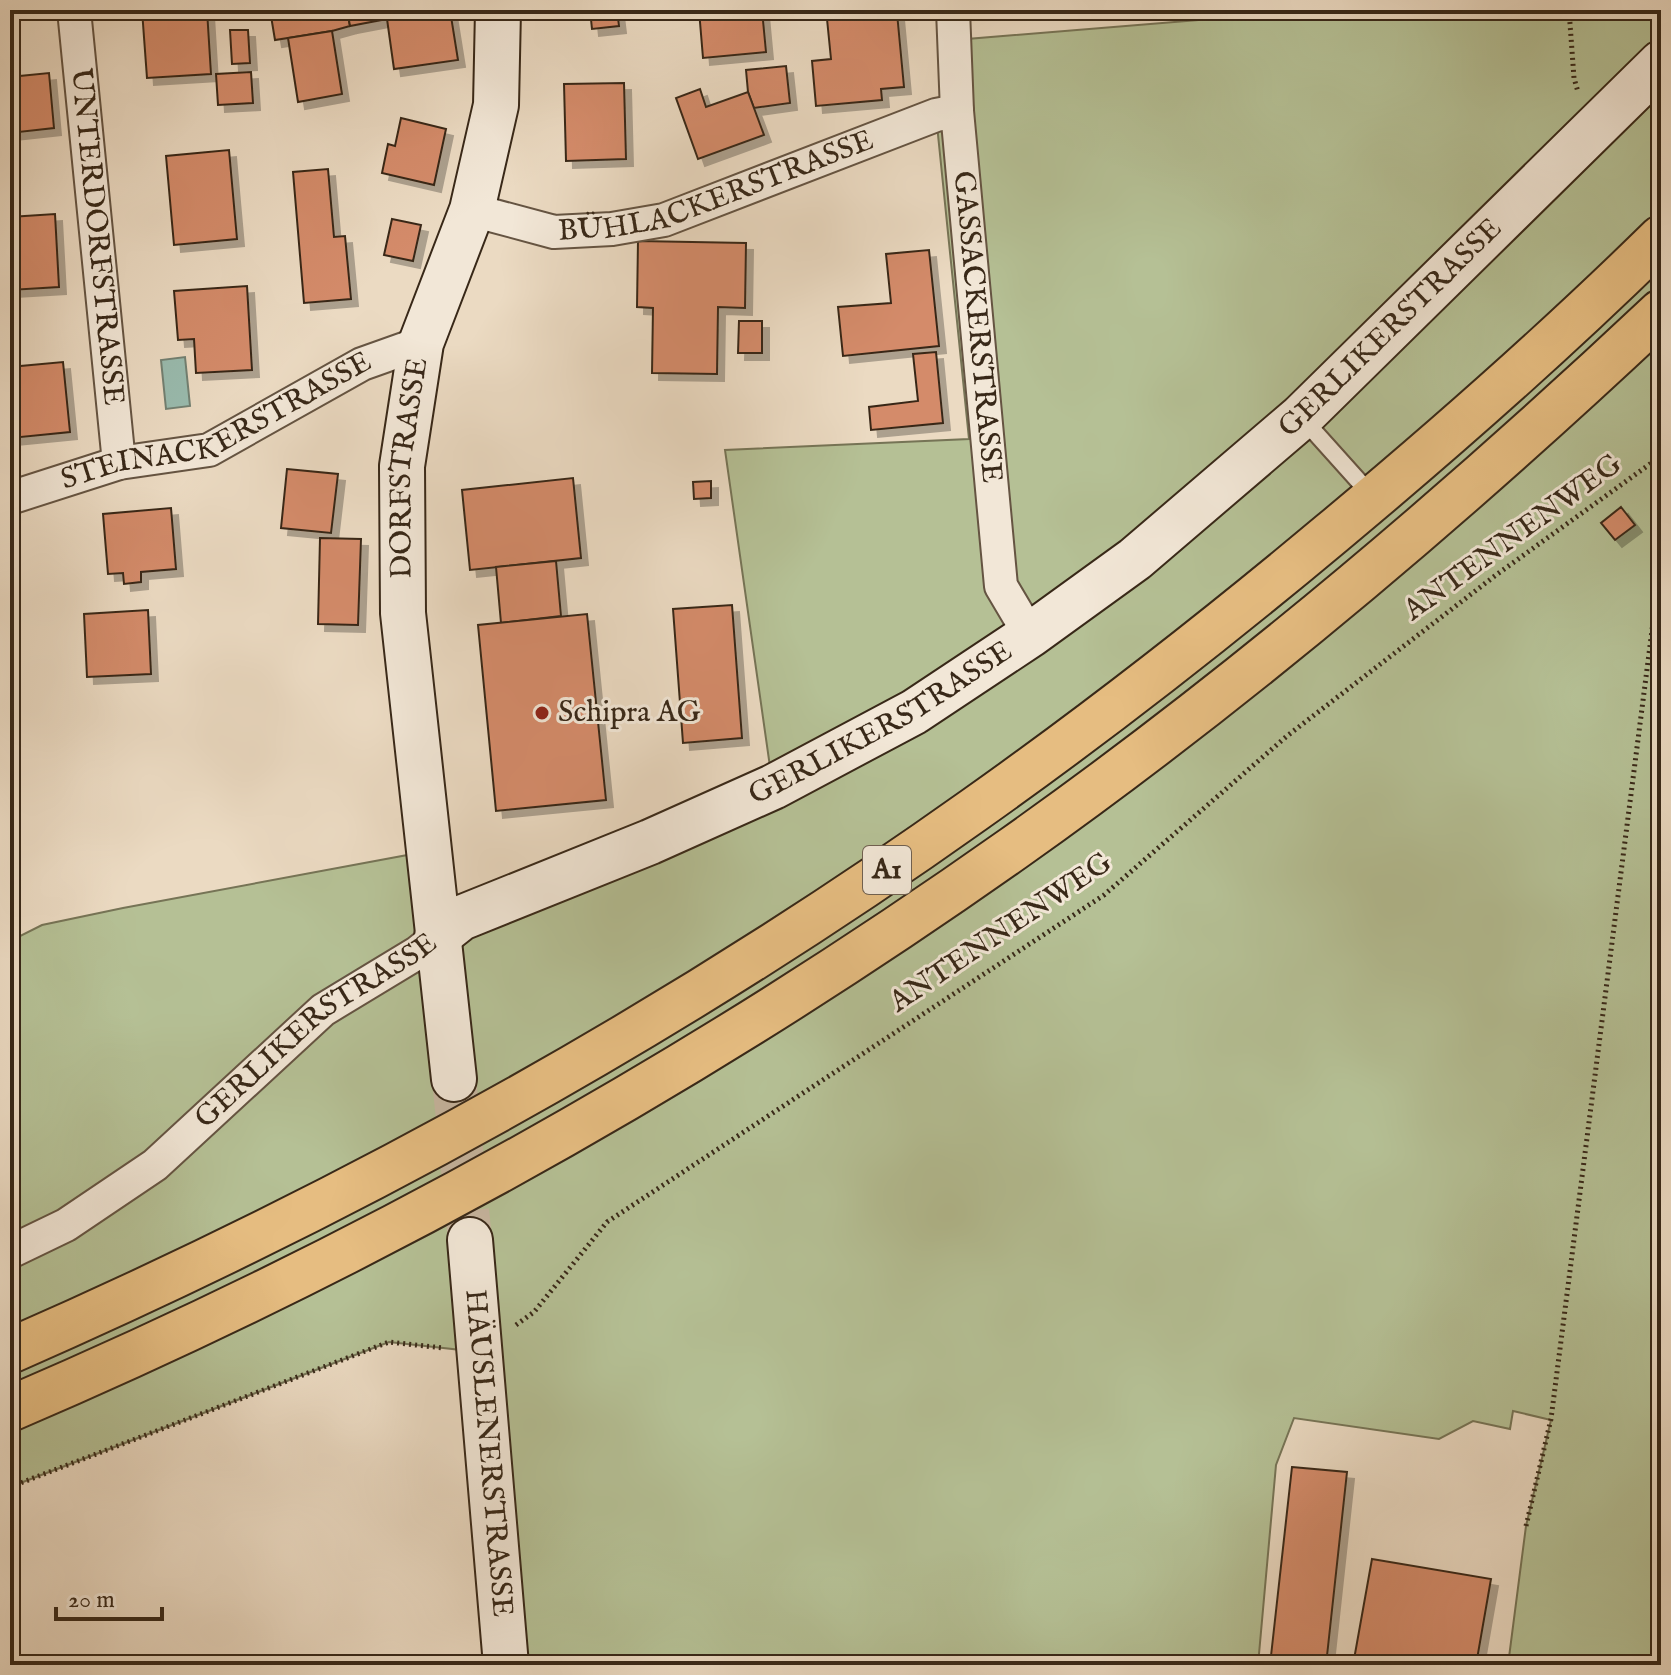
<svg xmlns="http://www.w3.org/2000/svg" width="1671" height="1675" viewBox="0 0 1671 1675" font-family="'IM FELL English',serif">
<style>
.green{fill:#b5c095;stroke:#767456;stroke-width:2}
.water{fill:#99bbae;stroke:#728072;stroke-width:2}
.building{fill:#d48b6a;stroke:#382818;stroke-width:2;filter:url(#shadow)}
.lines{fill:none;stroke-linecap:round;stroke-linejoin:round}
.secondary-tunnel{stroke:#c7b6a0;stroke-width:44;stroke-dasharray:44 22;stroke-linecap:butt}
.lane-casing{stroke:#655442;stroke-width:20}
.street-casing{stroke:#655442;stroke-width:36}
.secondary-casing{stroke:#382818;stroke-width:48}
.highway-casing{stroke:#382818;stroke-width:48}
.path{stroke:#382818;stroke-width:5;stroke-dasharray:2 4;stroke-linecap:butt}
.lane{stroke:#f2e7d7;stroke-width:16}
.street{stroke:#f2e7d7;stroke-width:32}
.secondary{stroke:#f2e7d7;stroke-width:44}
.highway{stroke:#e6bd81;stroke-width:44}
.poi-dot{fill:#8f2418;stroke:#f2e7d7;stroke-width:3}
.labels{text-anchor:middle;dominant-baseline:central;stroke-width:6;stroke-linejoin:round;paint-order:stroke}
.shield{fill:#f2e7d7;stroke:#706151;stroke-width:2}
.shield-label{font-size:28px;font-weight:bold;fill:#382818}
.street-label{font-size:30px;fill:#382818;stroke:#f2e7d7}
.poi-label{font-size:30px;fill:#382818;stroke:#f2e7d7;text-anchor:start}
</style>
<defs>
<filter id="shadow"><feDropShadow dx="7" dy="7" stdDeviation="0" flood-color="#0004"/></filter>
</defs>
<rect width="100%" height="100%" fill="#ebdac2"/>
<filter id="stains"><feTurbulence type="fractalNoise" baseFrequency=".0025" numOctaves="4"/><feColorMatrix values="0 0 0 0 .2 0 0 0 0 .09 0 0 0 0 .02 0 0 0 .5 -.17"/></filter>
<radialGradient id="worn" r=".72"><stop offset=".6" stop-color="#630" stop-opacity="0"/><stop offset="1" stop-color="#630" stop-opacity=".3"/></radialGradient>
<polygon class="green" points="1321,10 1661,10 1661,1665 1508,1665 1526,1526 1551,1420 1513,1411 1510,1429 1473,1421 1439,1439 1294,1418 1276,1465 1258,1665 506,1665 479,1352 389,1342 10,1487 10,941 42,925 123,908 429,851 437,936 773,788 725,450 969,439 936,115 955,40"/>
<polygon class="water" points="185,357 190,406 166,409 161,360"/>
<g class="building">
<polygon points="142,10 207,10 211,74 147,78"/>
<polygon points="270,10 347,10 350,26 332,31 275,40"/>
<polygon points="347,10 450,10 458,60 394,69 387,19 350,26"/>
<polygon points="590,10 617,10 619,26 592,29"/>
<polygon points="699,10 762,10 766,52 703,58"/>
<polygon points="897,13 904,87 881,89 882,100 816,106 812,61 831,59 827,19"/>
<polygon points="230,30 248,30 250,63 232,64"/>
<polygon points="332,31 342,94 298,102 288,38"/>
<polygon points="786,66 790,103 754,108 748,92 746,70"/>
<polygon points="251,72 253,103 218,105 216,74"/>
<polygon points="49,73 54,128 10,133 10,77"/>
<polygon points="624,83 626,159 566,161 564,84"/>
<polygon points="700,89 706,107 748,92 764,135 698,159 676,98"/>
<polygon points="401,118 446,129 434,185 382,173 388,144 395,146"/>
<polygon points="229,150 237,239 174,245 166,156"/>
<polygon points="328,169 334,237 345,236 351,299 304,303 293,172"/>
<polygon points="55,214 59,287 10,290 10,217"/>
<polygon points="392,219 421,225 413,261 384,255"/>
<polygon points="638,241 746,243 745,308 718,307 717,374 652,373 653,308 637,307"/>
<polygon points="929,250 939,346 843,356 838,307 891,303 886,254"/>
<polygon points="247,286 252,370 196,373 194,339 178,340 174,291"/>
<polygon points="739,321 762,321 762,353 738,353"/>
<polygon points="936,352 943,423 871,430 869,407 918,401 913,354"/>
<polygon points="63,362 70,432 11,438 10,367"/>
<polygon points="287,469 338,474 331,533 281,528"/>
<polygon points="573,478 581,558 470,570 462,490"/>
<polygon points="711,481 711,498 694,499 693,482"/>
<polygon points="1621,507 1635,525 1615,540 1601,523"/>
<polygon points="171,508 176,569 141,572 141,582 124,584 123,573 108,574 103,514"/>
<polygon points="320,538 361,539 358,625 318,624"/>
<polygon points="556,561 561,616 501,623 496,567"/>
<polygon points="732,605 742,738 683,743 673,609"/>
<polygon points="148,610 151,674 87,677 84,614"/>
<polygon points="587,614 606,800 496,811 478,625"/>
<polygon points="1292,1467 1347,1472 1326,1665 1270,1665"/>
<polygon points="1372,1559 1491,1579 1476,1665 1353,1665"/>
</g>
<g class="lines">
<polyline class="secondary-tunnel" points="454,1079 470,1240"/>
<defs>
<polyline id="lane" points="1303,419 1373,497"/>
<g id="street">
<path id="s1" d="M74,10l45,453"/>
<path id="s2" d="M953,10l4,101 44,475 29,49"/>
<path id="s3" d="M472,210l82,22 58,-3 52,-9 272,-105 21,-4"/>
<path id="s4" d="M10,498l109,-35 90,-13 153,-86 59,-21"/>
<path id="s5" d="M10,1252l56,-27 89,-60 168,-155 94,-57 20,-16"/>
</g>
<g id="secondary">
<path id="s6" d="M437,937l24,-19 189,-76 123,-55 141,-75 116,-77 105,-76 166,-142 360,-354"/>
<path id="s7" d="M454,1079l-51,-466 -1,-147 19,-123 51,-133 24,-105 2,-95"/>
<path id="s8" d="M470,1240l36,425"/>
</g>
<g id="highway">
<path d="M10,1351c338,-148 663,-327 964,-541 123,-87 242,-180 358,-277 113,-94 224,-192 329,-295"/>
<path d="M10,1409c353,-151 690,-339 1004,-561 229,-162 443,-344 647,-536"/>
</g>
</defs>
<use href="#lane" class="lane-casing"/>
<use href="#street" class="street-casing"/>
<use href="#secondary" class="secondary-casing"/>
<use href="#highway" class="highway-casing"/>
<g class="path">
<polyline points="1569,10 1574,78 1578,92"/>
<polyline points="516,1325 534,1312 607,1222 1104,895 1287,736 1496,575 1661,456"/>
<polyline points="10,1487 389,1342 443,1348"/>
<polyline points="1526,1526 1551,1419 1661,560"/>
</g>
<use href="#lane" class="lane"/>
<use href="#street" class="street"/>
<use href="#secondary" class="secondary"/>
<use href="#highway" class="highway"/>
</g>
<circle class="poi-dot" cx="542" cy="713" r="8"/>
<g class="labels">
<rect class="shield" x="863" y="846" width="48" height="48" rx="6"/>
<g class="shield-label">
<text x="887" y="870">A1</text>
</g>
<g class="street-label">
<text stroke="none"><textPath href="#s3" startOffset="254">BÜHLACKERSTRASSE</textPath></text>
<text stroke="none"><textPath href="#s1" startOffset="228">UNTERDORFSTRASSE</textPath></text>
<text stroke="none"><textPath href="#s2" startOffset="318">GASSACKERSTRASSE</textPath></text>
<text stroke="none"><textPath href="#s6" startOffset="1142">GERLIKERSTRASSE</textPath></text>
<text stroke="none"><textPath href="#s4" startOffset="222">STEINACKERSTRASSE</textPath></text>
<text stroke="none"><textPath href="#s7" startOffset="614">DORFSTRASSE</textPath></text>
<text transform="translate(1513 538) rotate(-36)">ANTENNENWEG</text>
<text stroke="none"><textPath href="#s6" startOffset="494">GERLIKERSTRASSE</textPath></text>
<text transform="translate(1001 933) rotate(-34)">ANTENNENWEG</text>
<text stroke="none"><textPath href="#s5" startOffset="380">GERLIKERSTRASSE</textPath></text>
<text stroke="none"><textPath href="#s8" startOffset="214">HÄUSLENERSTRASSE</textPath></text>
</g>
<g class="poi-label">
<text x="558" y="713">Schipra AG</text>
</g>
</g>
<rect width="1671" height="1675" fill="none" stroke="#ebdac2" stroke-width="40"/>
<rect x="12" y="12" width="1647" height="1651" fill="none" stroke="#382818" stroke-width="4"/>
<rect x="20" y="20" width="1631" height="1635" fill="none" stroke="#382818" stroke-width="2"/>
<path d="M56 1607v12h106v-12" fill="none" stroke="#382818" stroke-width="4"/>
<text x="68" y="1607" font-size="24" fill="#382818" stroke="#f2e7d7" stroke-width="6" paint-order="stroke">20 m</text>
<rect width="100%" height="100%" filter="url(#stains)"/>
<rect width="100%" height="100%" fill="url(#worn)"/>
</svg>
